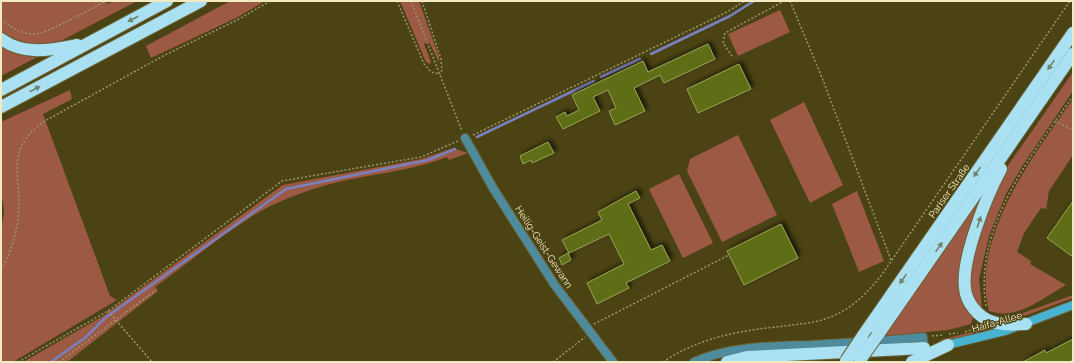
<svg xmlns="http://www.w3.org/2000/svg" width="1074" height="363" viewBox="0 0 1074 363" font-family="Raleway,sans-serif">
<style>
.green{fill:#9c5943}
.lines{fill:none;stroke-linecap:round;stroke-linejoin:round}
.stream{stroke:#7a81bf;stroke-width:2.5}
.building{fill:#5f6d15;stroke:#94a553;filter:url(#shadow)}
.street-casing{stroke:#6a6133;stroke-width:10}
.secondary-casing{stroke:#6a6133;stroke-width:10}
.highway-casing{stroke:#6a6133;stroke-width:14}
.path{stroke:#9d9568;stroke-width:1.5;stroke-dasharray:2 2;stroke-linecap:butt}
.street{stroke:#4e8b9d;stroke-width:8}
.secondary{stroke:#48b3d0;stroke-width:8}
.highway{stroke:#a9e1f2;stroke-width:12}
.highway-bridge-casing{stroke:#6a6133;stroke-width:14;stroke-linecap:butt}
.highway-bridge{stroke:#a9e1f2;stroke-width:12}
.oneway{fill:#71826d}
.labels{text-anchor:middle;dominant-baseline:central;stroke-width:3;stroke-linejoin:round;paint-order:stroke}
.street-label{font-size:10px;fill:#f2ebc1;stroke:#4c4314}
</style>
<defs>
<filter id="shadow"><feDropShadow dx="3" dy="-3" stdDeviation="2" flood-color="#0009"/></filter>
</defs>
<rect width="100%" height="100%" fill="#4c4314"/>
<g class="green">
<path d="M1,1h105l2,3 6,-3h23l-84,44c-22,3 -33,0 -52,-11z"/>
<polygon points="230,1 265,1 238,17 151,58 146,46"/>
<polygon points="400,1 419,1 439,57 439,62 429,42 424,44 431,62 430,64 426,62"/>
<polygon points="780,10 790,32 738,56 728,34"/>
<polygon points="1,43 41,55 1,76"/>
<polygon points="1073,72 1073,91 1023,165 1006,194 989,236 979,279 982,308 982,311 977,309 967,284 977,238 1000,177"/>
<polygon points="70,90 72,99 43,114 110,296 117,300 13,362 1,362 1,231 4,211 1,191 1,122"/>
<path d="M1073,99v56l-24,36 -3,18 -5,-1 -17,25 -7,19 14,9 -1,3 36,21c-24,13 -49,36 -77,26 -19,-73 44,-155 84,-212z"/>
<polygon points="804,102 843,185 810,203 770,120"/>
<polygon points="738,135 777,215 722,242 687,171 690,159"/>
<path d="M453,148l15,5 -19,7 -2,-3c-40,16 -85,17 -127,30 -23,7 -49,17 -69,30 -33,21 -64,47 -96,70l3,4 -91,71h-44l80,-46 180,-131 138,-26z"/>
<polygon points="679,174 713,243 683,258 649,189"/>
<polygon points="857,191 884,261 859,272 832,204"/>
<polygon points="983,195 964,262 973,317 971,324 948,330 885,336"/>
<polygon points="1073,295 1073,298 1013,320 1007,320 991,315 1001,318 1012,317"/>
<polygon points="984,322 997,329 965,337 936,341 972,332"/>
</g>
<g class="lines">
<g class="stream">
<polyline points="651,54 730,16 754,1"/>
<polyline points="601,77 640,59"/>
<polyline points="477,137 594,81"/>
<polyline points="51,362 86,337 105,318 286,189 428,160 455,149"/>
</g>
</g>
<g class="building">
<polygon points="708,44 715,59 664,83 660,75 634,88 645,111 615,125 609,111 616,108 608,90 593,97 600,111 563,129 556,117 565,112 567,116 579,110 572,95 643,61 648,72"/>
<polygon points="739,64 751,89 698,113 687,89"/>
<polygon points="548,142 554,153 532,163 531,160 523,164 520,156"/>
<polygon points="636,191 640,198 628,204 651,250 662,245 670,261 626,283 629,288 597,304 587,283 624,264 609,234 569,253 562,240 602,220 598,212"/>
<polygon points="1073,201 1073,257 1047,238"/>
<polygon points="781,224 798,258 744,285 727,251"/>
<polygon points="568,253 571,260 562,265 559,258"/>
<polygon points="1073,339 1073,360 1069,362 1023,362 1045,350 1046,353"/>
</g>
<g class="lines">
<defs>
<g id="street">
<polyline points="465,138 493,188 554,284 613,362"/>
<path d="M694,362c37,-16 77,-16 117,-17 37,-2 75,-4 112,-8l1,11"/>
</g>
<polyline id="secondary" points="943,346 1005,331 1073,305"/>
<g id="highway">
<path d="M1,39c23,17 50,11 76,6"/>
<polyline points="1,90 167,1"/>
<polyline points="1,107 201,1"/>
<path d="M1001,169c-14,26 -40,90 -36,119 1,15 14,30 28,34 10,4 23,2 33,2"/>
<polyline points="877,336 1073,54"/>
<polyline points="862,337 1073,33"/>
<polyline points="727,362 747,357 924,348"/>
<polyline points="912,362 948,345"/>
</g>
</defs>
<use href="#street" class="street-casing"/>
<use href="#secondary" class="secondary-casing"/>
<use href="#highway" class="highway-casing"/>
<g class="path">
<polyline points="397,1 424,64 431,72 440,74"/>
<polyline points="411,1 462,131"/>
<polyline points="422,1 441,59 442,70 440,74"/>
<polyline points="790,1 821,75 891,260"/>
<path d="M1,19c10,8 21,16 34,15 12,0 57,-26 71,-33"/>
<polyline points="732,56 723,43 725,33 784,1"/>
<polyline points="1055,121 1073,130"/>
<polyline points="473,135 723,14 745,1"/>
<path d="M1,270c12,-21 18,-44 18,-68 0,-16 -5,-36 1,-52 4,-12 13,-20 23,-28l120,-66 78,-38 29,-17"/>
<path d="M986,306c-13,-78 45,-150 87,-210"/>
<polyline points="108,311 152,362"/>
<polyline points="594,324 729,255"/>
<polyline points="965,332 973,329 977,325"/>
<polyline points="949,334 958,333"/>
<polyline points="932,336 944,335"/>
<polyline points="18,362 108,311 282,181 421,157 458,141"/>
<polyline points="59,362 156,290"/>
<polyline points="553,362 585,337"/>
<path d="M663,362c34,-23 73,-31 113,-35 20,-3 41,-3 59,-12 20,-9 35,-25 48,-42l187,-272"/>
</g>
<use href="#street" class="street"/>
<use href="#secondary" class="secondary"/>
<use href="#highway" class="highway"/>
<defs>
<g id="highway-bridge">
<polyline points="860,360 877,336"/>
<polyline points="846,361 862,337"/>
</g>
</defs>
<use href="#highway-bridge" class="highway-bridge-casing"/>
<use href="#highway-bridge" class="highway-bridge"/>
</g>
<defs><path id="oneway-solid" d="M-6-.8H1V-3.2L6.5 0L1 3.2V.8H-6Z"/></defs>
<g class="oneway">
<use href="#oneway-solid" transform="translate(133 19) rotate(152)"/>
<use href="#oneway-solid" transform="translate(1051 65) rotate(125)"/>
<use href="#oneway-solid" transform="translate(35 89) rotate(-28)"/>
<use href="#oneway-solid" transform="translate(977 172) rotate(125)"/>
<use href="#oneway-solid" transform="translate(979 222) rotate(-72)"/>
<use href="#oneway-solid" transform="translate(939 247) rotate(-55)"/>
<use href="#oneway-solid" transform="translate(903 279) rotate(125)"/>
</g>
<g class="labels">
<g class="street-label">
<text transform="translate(949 191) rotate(-55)">Pariser Straße</text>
<text transform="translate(544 247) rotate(57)">Heilig-Geist-Gewann</text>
<text transform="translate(997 322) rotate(-16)">Haifa-Allee</text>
</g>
</g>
<rect width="1074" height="363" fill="none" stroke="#f2ebc1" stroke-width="4"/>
</svg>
